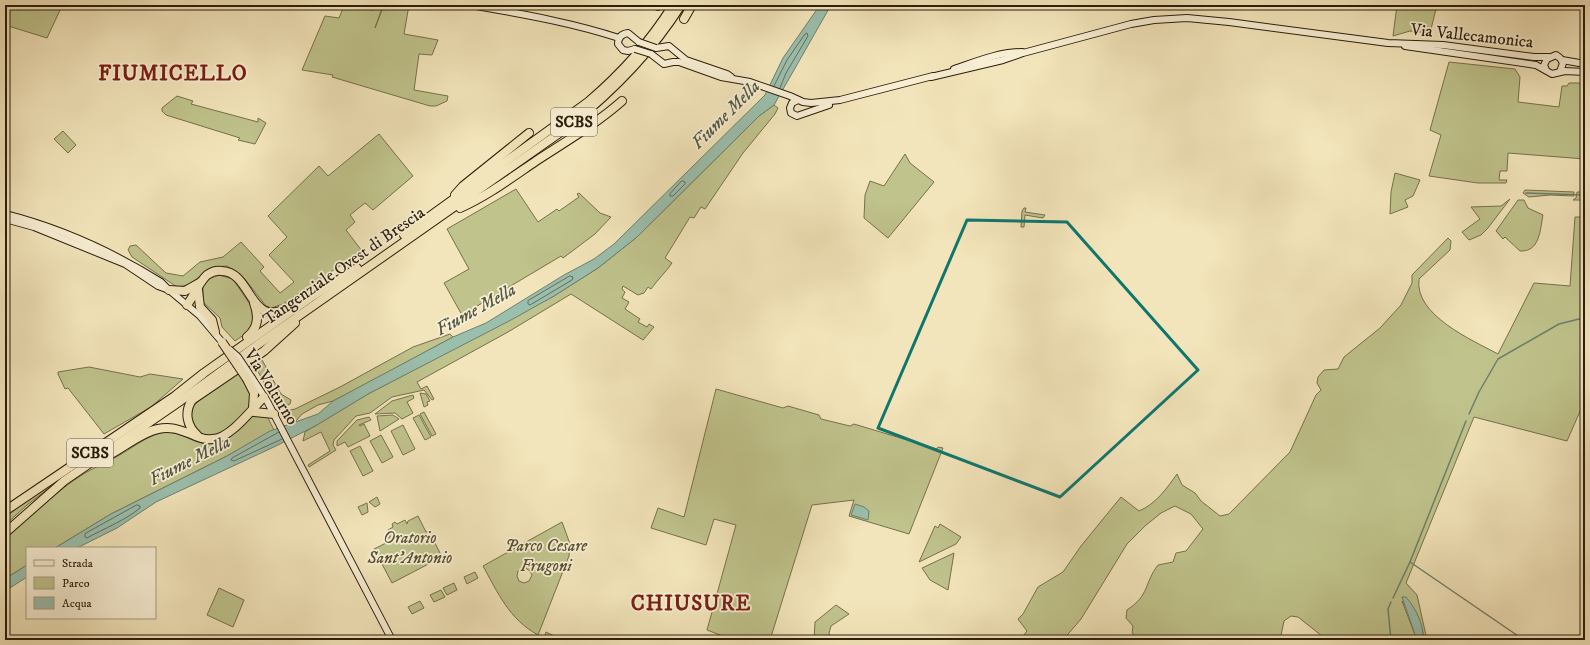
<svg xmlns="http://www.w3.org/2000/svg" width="1590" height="645" viewBox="0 0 1590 645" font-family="'IM FELL DW Pica',serif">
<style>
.green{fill:#c0c38c;stroke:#76704c;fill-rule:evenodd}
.water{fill:#9bbfad;stroke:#6e7f6d}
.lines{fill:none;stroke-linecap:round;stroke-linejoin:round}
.shore{stroke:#636e5c;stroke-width:1}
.stream{stroke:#6e7f6d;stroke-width:1.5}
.secondary-casing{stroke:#2b1e0c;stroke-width:8}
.highway-casing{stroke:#2b1e0c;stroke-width:10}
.secondary{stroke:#f7eed3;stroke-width:6}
.highway{stroke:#f3e5bb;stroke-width:8}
.secondary-bridge-casing{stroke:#2b1e0c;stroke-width:8;stroke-linecap:butt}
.highway-bridge-casing{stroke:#2b1e0c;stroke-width:10;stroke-linecap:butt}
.secondary-bridge{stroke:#f7eed3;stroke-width:6}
.highway-bridge{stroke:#f3e5bb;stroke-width:8}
.marked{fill:none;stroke:#0f766e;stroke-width:3;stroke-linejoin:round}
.labels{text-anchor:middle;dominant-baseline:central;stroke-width:3.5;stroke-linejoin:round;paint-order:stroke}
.shield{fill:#f7eed3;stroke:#685c48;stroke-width:1}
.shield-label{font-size:16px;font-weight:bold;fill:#2b1e0c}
.street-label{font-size:17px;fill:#2b1e0c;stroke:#f7eed3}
.park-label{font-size:17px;font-style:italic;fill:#585032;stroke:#f7eed3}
.water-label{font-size:18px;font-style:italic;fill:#525644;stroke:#f7eed3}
.district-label{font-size:21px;font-weight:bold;letter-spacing:1px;fill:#7a1f14;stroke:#f7eed3}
</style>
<rect width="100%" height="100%" fill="#f3e5bb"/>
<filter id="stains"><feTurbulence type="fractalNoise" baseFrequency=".005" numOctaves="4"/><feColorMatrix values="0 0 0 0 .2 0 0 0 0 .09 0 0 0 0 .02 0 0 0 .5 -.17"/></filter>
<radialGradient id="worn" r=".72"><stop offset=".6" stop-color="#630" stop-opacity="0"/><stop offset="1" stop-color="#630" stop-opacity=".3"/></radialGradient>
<g class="green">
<polygon points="10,5 49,5 61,8 47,38 5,25"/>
<polygon points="375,5 383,5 375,28 384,5 409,5 404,34 438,40 432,55 419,54 414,90 448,96 447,101 436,106 430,106 332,77 333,75 302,70 325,16 339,18 344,6 373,10"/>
<polygon points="1397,5 1437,5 1430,33 1410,31 1393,36"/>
<polygon points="1449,62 1515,69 1520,77 1518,102 1559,107 1562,86 1567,86 1569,83 1585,83 1585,159 1508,153 1507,171 1500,171 1499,180 1507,180 1506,183 1478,183 1429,176 1441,135 1430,130"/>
<polygon points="177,96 193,101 191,104 258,122 258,118 266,123 255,144 238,140 240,138 166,115 162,111 162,108"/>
<path d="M774,105l4,3 -3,6 -32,39 -38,56 -4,-2 -7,11 -4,-1 -25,41 7,5c-6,9 -14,16 -21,26l-3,-2 -4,6 -6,2 -15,-9 -1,3 3,3 -3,6 7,4 -4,7 15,10 -2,3 9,5 2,-3 5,3 -11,13 -72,-46 -63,38 -91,50 4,7 6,-3 7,13 -2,1 -8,-10 -32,7 -22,16 -14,3 -22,24 -1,5 3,5 -27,17 -1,-2 22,-14 -9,-19 -18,9 2,-9 63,-38 186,-98 44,-28 39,-31 122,-121z"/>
<polygon points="63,131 76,145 68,153 54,139"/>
<path d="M379,134l34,42 -40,34 -8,-7 -15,12 5,7 -9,8 16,21 -79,53 -12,4 -5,-2 -22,-28 -17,-12c-26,1 -30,20 -50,21l-45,-30 -4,-7 2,-4 6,-1 30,28 17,3 17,-14 23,-5 18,-15 23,25 -4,4 20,22 14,-11 -25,-27 18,-18 -19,-21 51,-50 9,10z"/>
<polygon points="905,154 910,163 934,182 888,238 864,218 865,195 870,181 884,186"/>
<polygon points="1395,173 1420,180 1413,196 1405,200 1408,207 1390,214 1391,192"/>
<polygon points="516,189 538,222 557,209 559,211 579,197 577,194 579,193 600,213 611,217 595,234 563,258 561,256 462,315 444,283 469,269 447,229"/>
<polygon points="1525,190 1574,192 1574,196 1550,195 1529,197 1523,193"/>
<polygon points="1577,192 1585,192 1585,200 1573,200 1576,198"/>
<polygon points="1510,199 1488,228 1481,235 1469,240 1462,232 1480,219 1471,207 1501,206"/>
<path d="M1518,200h6l4,8 15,7c-3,15 -3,37 -23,36l-15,-14 -2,2 -7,-8z"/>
<polygon points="1024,208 1026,208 1025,212 1045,215 1043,218 1025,215 1024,227 1021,227 1022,211"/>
<path d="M1575,217h10v164l-5,14 5,3v2l-18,41 -93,-24 -68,166 11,12 10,45h-4v-8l-21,-31 15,39h-90l-29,-23 -7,-1 -7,5 -4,19h-139l-9,-7 1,-7 -7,-8 1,-8c23,-15 17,-27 31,-45l15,-3 3,-9 10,-2 17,-22 -12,-15 -16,-8 -14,7 -16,13 -18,18 -46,75 -18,21h-43l7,-9 -9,-12 5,-5 15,-27 25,-15 18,-26 40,-49 18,14c17,-7 28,-23 38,-37l5,11 13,8 6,8 19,15 9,-2 61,-62 26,-57 5,-5 -4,-7 1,-6 6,-7 14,-1 6,-12 36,-29 21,-23 11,-22v-8l36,-37 3,3 -1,9 -31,29c-5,36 53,61 79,75l36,-71 36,3z"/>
<polygon points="219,275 233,279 255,312 251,330 235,341 222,327 220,318 203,302 203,286 209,279"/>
<polygon points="450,334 453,337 364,385 333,401 318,405 302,414 296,421 288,424 281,412 295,409 340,387 413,347"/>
<polygon points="262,360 281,394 291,400 290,404 279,409 256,368 256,365"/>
<polygon points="89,367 140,377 150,374 183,379 151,407 104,434 68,388 65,389 58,374 58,372"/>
<path d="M238,372l13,22 -2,14c-7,9 -22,24 -34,27 -16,5 -29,-15 -21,-29 8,-12 32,-26 44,-34z"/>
<polygon points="716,389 783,408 788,406 819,415 821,419 850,426 854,424 937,449 938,447 943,448 909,534 849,516 854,500 812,505 770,640 733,640 707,630 736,525 714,519 706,545 651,528 658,508 684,517"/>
<polygon points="420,393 426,394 430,401 427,402 428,405 424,407"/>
<polygon points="413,395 414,398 407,402 413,413 402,419 395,413 375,414 392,401"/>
<polygon points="424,412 436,434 432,436 420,414"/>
<path d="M254,414l13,2 7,14 -47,26 -116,58 -56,34h-28v17l-22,14v-41c26,-22 51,-47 80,-65 12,-7 26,-12 38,-20 12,-7 23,-16 37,-20 22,-6 37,19 61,8 13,-5 22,-19 33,-27z"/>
<polygon points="393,415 399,419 380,431 377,416"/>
<polygon points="419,415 431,437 425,440 413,418"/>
<polygon points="369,417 371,420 359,425 360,426 364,424 370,436 348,447 345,442 337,446 337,441 357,420"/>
<polygon points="403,425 415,449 403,455 391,431"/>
<polygon points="381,435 393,457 382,463 370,441"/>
<polygon points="360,446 373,471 363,476 350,451"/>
<polygon points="58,479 57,482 27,505 5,525 5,516"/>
<polygon points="377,497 380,504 375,507 369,502"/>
<polygon points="367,503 368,512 362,515 358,507"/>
<polygon points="418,516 426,532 429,531 442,557 392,583 374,549 386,543 385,539 390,537 388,530 393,527 392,524 395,522 397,524 405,520 407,524 408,521"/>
<path d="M562,522l8,22 -1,12 -31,79c-29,-16 -40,-42 -55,-69zM524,567l6,4 2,4 -3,6 -5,2 -5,-2 -2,-5 1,-5z"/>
<polygon points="940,524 961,537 956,544 919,562 935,526 938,528"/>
<polygon points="954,553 948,590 930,580 922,568"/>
<polygon points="475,572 478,578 467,584 464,577"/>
<polygon points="454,583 457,590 447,595 443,588"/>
<polygon points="219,588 244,600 233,627 207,615"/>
<polygon points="441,590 445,597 434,602 430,595"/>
<polygon points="420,601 424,608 412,614 408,607"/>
<polygon points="836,605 849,614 831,626 829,633 831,640 814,640 815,622"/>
<polygon points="546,632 563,640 544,639"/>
</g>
<g class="water">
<polygon points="820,5 831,5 774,105 759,116 637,237 598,268 554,296 511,320 368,394 317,425 276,446 156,502 117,528 77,548 55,548 111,514 227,456 270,431 318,414 333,401 453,337 486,323 564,275 594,259 614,244 765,95 783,58"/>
<polygon points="855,504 864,507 869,511 868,520 851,515"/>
<polygon points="27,565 27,577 5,591 5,579"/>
<path d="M1402,597h4c10,12 18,27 17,43h-6z"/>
</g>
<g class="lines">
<g class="shore">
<polyline points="774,86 787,60 805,34 807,33 808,36 786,73 780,88"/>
<polygon points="682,181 685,182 685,184 673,196 670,196 670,194"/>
<polygon points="570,276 573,277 572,280 530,305 528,304 528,301"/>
<polyline points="279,432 232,458 231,460 234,461 282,439"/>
<path d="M137,505l3,1v2c-16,13 -35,20 -53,30l-2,-1v-3z"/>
</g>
<g class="stream">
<polyline points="1526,193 1585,195"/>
<polyline points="1469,414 1479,392 1498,359 1559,324 1579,319 1585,320"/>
<polyline points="1410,562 1524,640"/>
<polyline points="1393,598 1410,562 1466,421"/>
<polyline points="1391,602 1388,609 1391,640"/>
</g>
<defs>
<g id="secondary">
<path d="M471,5c50,9 99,17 148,33"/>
<polyline points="1405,46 1536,65 1552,74 1565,71 1585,72"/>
<polyline points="656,48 669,46 686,60 727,74 731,77"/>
<path d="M635,49l-7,2 -5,-1 -5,-6c0,-6 3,-10 10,-11l11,9"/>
<polyline points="651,54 664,64 673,62 679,62 721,77 750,82 790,96 803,102 811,103 840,100 933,76"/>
<polyline points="1562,60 1585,64"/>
<path d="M954,69c21,-7 45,-17 68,-17"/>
<polyline points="1546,70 1544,65 1547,59 1556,55 1560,58 1563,63 1560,72"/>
<polyline points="931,77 1003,60 1023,53 1131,24 1154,20 1187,18 1229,22 1388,43 1443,45 1534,57 1549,57"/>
<polyline points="798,100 792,103 790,108 791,113 797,116 829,105"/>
<path d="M5,214c55,14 108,38 156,68l6,6"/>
<polyline points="5,219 34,227 125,264 158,286 169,290 200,316 222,342"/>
<polyline points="252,378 267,401 392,640"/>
</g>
<g id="highway">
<polyline points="658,6 659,5"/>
<polyline points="684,19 692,5"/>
<polyline points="455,195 463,186 529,133"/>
<path d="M460,208c27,-12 51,-30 76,-47 29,-19 60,-37 86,-60"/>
<path d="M404,235l184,-133c33,-28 62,-60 85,-97"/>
<polyline points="169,290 185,291 201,282"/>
<polyline points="198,290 200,307 212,320 215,332"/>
<path d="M187,305c7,-9 12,-23 20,-30 4,-3 10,-5 15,-4 31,1 27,61 69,35"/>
<path d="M247,337c12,-9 12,-21 7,-34"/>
<polyline points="247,379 254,393 253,408"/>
<polyline points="254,412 274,414"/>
<path d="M197,435c-10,-9 -13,-23 -5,-35l72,-49 31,-28"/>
<path d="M101,459c19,-8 38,-26 57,-30 13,-3 22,1 33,5 6,3 15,6 21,5 18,0 40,-30 52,-42"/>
<polyline points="5,511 175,396 204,373 310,298 357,268"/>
<path d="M5,533l59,-52 115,-79 81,-59 308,-216c44,-35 83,-74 113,-122"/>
</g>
</defs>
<use href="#secondary" class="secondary-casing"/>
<use href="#highway" class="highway-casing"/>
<use href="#secondary" class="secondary"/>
<use href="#highway" class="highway"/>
<defs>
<g id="secondary-bridge">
<polyline points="639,42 656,48"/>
<polyline points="635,49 651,54"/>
<polyline points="229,349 238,357 252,378"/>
</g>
<polyline id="highway-bridge" points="222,342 247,379"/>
</defs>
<use href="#secondary-bridge" class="secondary-bridge-casing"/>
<use href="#highway-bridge" class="highway-bridge-casing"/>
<use href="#secondary-bridge" class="secondary-bridge"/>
<use href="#highway-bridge" class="highway-bridge"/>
</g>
<path class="marked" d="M967,220l100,2 131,148 -138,127 -182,-69z"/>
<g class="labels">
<g class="shield">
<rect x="551" y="108" width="46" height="28" rx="3"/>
<rect x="67" y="439" width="46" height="28" rx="3"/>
</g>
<g class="shield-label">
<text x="574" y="122">SCBS</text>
<text x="90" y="453">SCBS</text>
</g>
<g class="street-label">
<text transform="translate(1472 36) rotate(6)">Via Vallecamonica</text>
<text transform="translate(344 266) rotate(-35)">Tangenziale Ovest di Brescia</text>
<text transform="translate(271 387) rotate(58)">Via Volturno</text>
</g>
<g class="park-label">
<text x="410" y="538">Oratorio<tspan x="410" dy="20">Sant'Antonio</tspan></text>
<text x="546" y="546">Parco Cesare<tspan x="546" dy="20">Frugoni</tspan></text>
</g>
<g class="water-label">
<text transform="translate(726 115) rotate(-45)">Fiume Mella</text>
<text transform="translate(476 310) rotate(-29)">Fiume Mella</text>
<text transform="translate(190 461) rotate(-27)">Fiume Mella</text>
</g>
<g class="district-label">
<text x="173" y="74">FIUMICELLO</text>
<text x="691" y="604">CHIUSURE</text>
</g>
</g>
<rect width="1590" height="645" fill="none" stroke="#f3e5bb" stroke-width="20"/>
<rect x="6" y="6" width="1578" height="633" fill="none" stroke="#2b1e0c" stroke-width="2"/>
<rect x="10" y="10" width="1570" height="625" fill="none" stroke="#2b1e0c"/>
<rect x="26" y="547" width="130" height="72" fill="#f7eed3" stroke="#a59b83"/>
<rect x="34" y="560" width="20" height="6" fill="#f7eed3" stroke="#a59b83"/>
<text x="62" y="567" font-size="12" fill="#2b1e0c">Strada</text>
<rect x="34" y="577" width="20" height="12" fill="#c0c38c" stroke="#a59b83"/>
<text x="62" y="587" font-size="12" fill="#2b1e0c">Parco</text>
<rect x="34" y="597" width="20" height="12" fill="#9bbfad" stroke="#a59b83"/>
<text x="62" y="607" font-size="12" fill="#2b1e0c">Acqua</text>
<rect width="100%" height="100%" filter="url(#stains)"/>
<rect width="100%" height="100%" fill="url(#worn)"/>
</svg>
